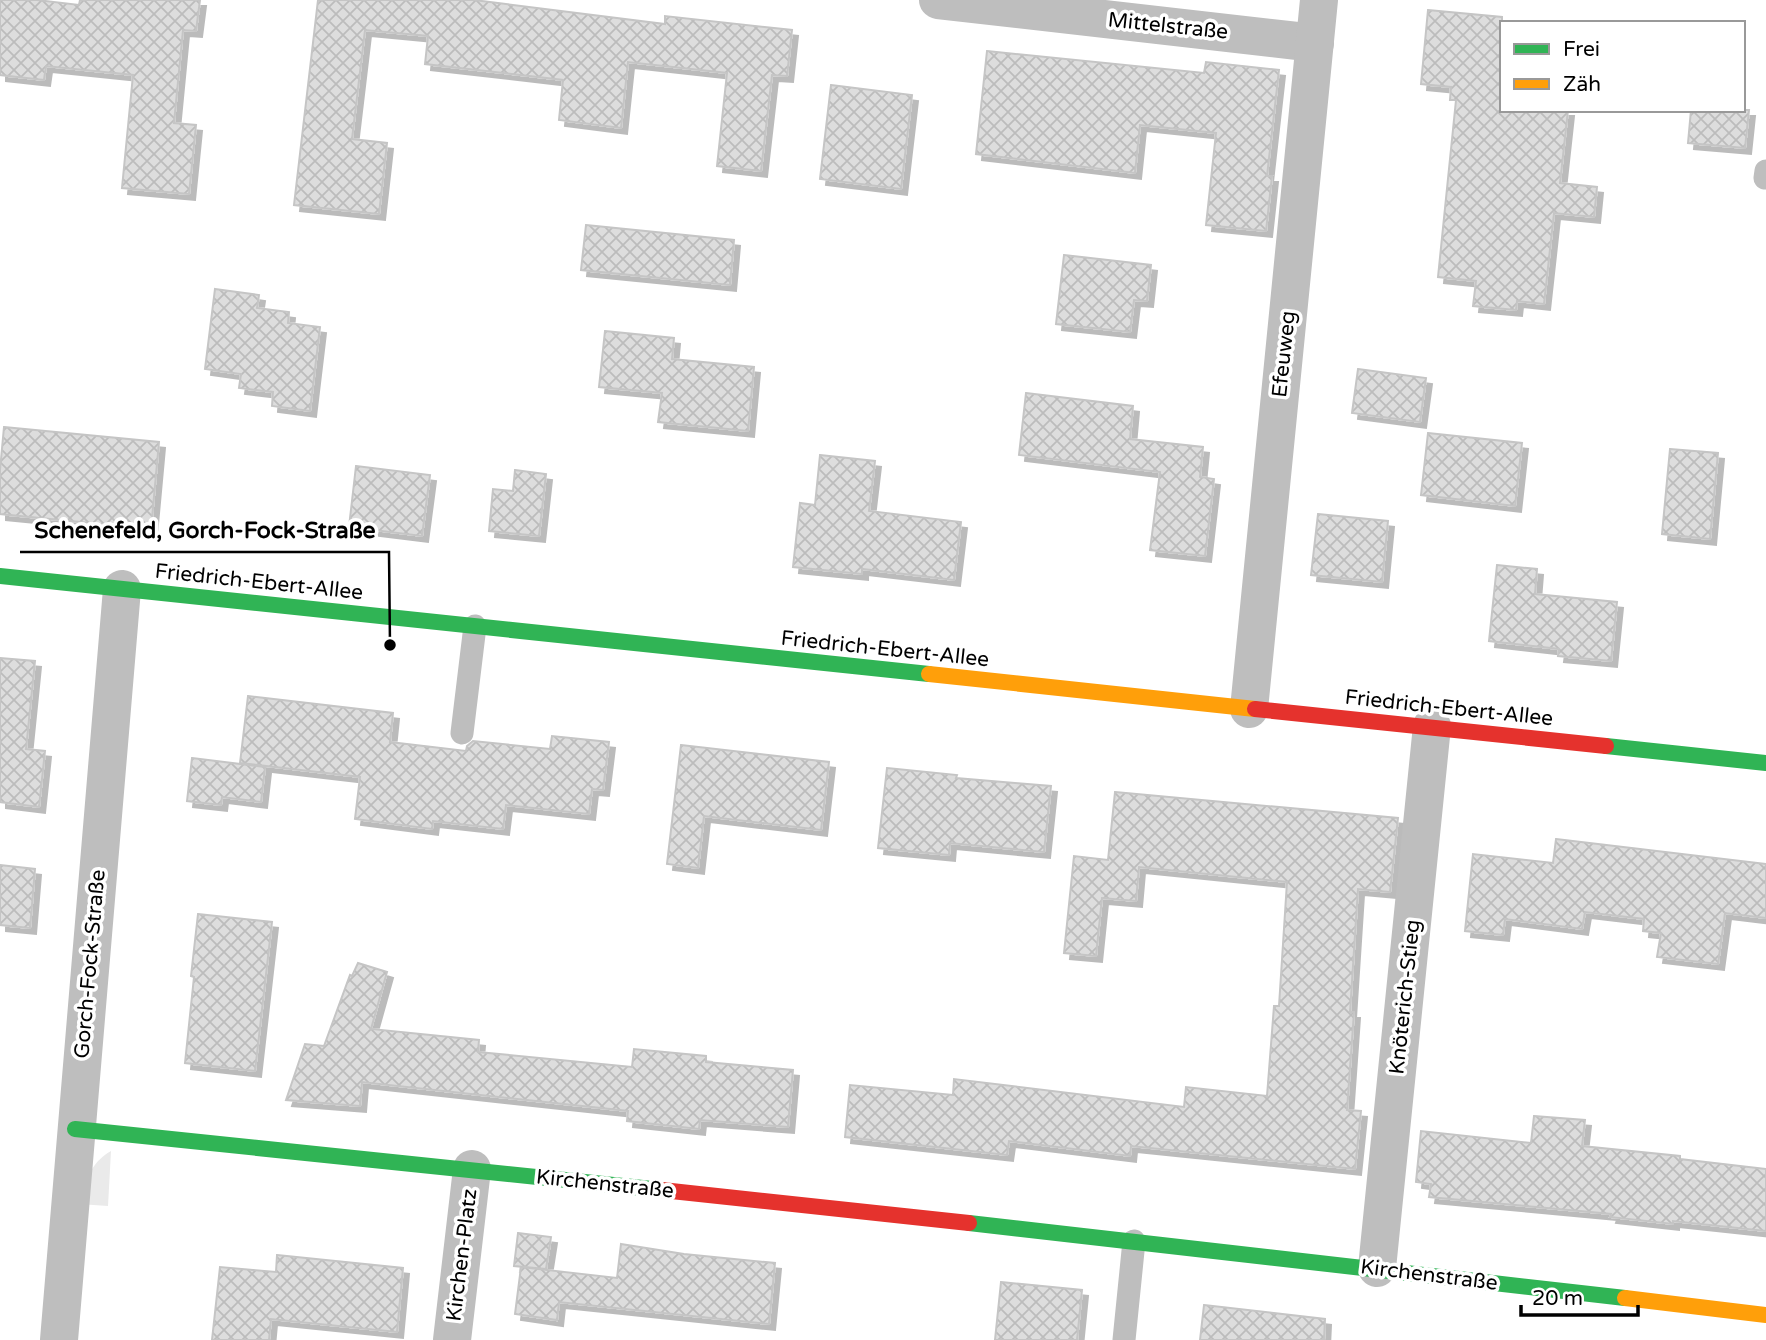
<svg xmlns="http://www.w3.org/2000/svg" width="1766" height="1340" viewBox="0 0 1766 1340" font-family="'Varela Round',sans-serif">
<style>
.green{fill:#eaeaea}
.building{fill:url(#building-cross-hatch);stroke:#c5c5c5;stroke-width:2;filter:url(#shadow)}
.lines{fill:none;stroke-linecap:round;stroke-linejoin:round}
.lane{stroke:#bebebe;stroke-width:23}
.street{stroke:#bebebe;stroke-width:38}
.fast{stroke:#30b455;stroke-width:16}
.slow{stroke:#ff9f0a;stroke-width:16}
.jam{stroke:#e5322d;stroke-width:16}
.labels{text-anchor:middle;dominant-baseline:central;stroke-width:7;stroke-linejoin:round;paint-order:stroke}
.street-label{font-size:21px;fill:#000;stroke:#fff}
.leader{fill:none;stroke:#000;stroke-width:2.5}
.callout-dot{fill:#000;stroke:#fff;stroke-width:2.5}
.callout-label{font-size:23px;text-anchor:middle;font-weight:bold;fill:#000;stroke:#fff;stroke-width:7;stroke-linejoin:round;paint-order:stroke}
</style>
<defs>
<pattern id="building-cross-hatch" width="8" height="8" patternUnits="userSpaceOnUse" patternTransform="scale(1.75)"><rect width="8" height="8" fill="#ddd"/><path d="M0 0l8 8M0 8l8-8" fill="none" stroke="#bcbcbc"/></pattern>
<filter id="shadow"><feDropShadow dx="6" dy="6" stdDeviation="0" flood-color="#0004"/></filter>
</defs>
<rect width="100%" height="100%" fill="#fff"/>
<path class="green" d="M111,1151l-3,55 -29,-2c7,-23 11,-41 32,-53z"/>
<g class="building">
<polygon points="0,0 37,0 79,5 80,0 200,0 196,31 183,30 174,123 196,125 189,194 122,188 133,75 46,66 44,80 0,75"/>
<polygon points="318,0 474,0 665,24 665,16 792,30 787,76 772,75 761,171 717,166 727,73 628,62 621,128 559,120 563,80 425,64 428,36 365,30 352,139 387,143 379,214 294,205"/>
<polygon points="1428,10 1502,17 1502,110 1568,110 1560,183 1597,187 1594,217 1554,213 1544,304 1517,301 1516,310 1473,306 1476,281 1438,277 1456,100 1450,100 1451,87 1421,84"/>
<polygon points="987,51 1204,73 1206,62 1279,70 1267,176 1272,176 1266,231 1206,225 1216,133 1140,125 1135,173 976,154"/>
<polygon points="831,85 912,95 901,189 820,179"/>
<polygon points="1691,110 1749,110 1745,148 1688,143"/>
<polygon points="586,225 734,240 730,285 581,270"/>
<polygon points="1064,255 1151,265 1147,301 1134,300 1130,332 1056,324"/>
<polygon points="215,289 259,295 257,308 289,312 288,323 320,327 310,411 272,406 273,392 239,388 241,374 205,369"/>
<polygon points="605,331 674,338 672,359 754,367 748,431 658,422 662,393 599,387"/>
<polygon points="1358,369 1426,378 1420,422 1352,413"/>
<polygon points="1026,393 1133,406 1130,439 1203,447 1200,477 1214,479 1205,556 1150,550 1160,472 1019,455"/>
<polygon points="4,427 159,442 151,529 0,514 0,470"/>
<polygon points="1428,433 1522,443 1515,506 1421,495"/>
<polygon points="1670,449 1718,453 1710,539 1662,534"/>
<polygon points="820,455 875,461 869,511 961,522 954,580 862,569 862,574 793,567 800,503 815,505"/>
<polygon points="356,466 430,475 422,536 349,527"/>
<polygon points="515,470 546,474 539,536 489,531 493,489 513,491"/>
<polygon points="1318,514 1388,521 1382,582 1311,575"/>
<polygon points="1497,565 1537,569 1535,594 1617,602 1611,661 1558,656 1559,649 1489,641"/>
<polygon points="0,658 35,661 26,749 45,751 39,807 0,802"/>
<polygon points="248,696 393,713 390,742 466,751 467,746 473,741 550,749 552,736 609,742 603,790 592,789 589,814 506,805 503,829 433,821 432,829 355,819 360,777 240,763"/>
<polygon points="681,745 829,762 821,830 704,816 698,868 667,864"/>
<polygon points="192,758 265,767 261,802 222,797 221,805 187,801"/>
<polygon points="887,768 957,775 956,778 1051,786 1044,852 950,843 949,855 878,848"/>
<polygon points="1115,792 1398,818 1390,892 1358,889 1350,1012 1354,1012 1347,1110 1361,1111 1355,1169 1131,1146 1130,1156 1009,1141 1007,1155 845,1137 850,1085 953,1095 954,1079 1184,1107 1186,1087 1267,1096 1274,1006 1279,1006 1287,882 1139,867 1136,901 1102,898 1096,956 1064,953 1074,856 1108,860"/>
<polygon points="1556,839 1766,864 1766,918 1725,913 1718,964 1657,957 1661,933 1643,931 1644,919 1585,912 1582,929 1505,919 1503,935 1465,931 1473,854 1553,863"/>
<polygon points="0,865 35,869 30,928 0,925"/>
<polygon points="198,914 272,922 255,1071 185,1063 194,977 191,976"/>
<polygon points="358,963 387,972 371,1029 479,1040 478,1052 632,1067 634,1049 706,1056 706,1062 793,1070 788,1127 700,1120 699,1129 627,1121 628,1111 362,1082 360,1106 286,1100 305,1044 324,1046 350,975 352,976"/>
<polygon points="1534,1116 1585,1120 1582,1146 1680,1156 1680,1159 1766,1169 1766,1231 1673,1221 1673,1224 1610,1217 1611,1214 1429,1197 1431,1184 1416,1182 1421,1131 1531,1143"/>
<polygon points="518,1233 551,1237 546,1269 514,1266"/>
<polygon points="621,1244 684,1254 775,1263 769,1324 559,1302 557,1320 515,1314 521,1267 617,1278"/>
<polygon points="277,1255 403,1268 397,1332 271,1319 269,1340 212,1340 220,1267 276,1272"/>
<polygon points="1001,1282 1082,1290 1077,1340 995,1340"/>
<polygon points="1204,1305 1325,1319 1324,1340 1200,1340"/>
</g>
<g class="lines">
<g class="lane">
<polyline points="1765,178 1766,171"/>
<polyline points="462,733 475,626"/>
<polyline points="1124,1340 1134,1241"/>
</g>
<g class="street">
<polyline points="938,0 1315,43"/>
<polyline points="1249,709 1319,0"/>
<polyline points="1377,1268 1432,726"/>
<polyline points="59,1340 122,589"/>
<polyline points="452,1340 472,1169"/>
</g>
<g class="fast">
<polyline points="0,576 929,674"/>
<polyline points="1606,746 1766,763"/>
<polyline points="75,1129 662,1190"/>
<polyline points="969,1223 1625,1298"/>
</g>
<g class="slow">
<polyline points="929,674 1255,709"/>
<polyline points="1625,1298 1766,1315"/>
</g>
<g class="jam">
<polyline points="1255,709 1606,746"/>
<polyline points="662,1190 969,1223"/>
</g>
</g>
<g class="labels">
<g class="street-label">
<text transform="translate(1168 26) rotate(6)">Mittelstraße</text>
<text transform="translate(1284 354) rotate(-84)">Efeuweg</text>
<text transform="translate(259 582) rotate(6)">Friedrich-Ebert-Allee</text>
<text transform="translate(885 649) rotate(6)">Friedrich-Ebert-Allee</text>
<text transform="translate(1449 708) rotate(6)">Friedrich-Ebert-Allee</text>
<text transform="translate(90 964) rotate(-85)">Gorch-Fock-Straße</text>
<text transform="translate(1405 997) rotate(-84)">Knöterich-Stieg</text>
<text transform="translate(605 1184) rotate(6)">Kirchenstraße</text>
<text transform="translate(462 1255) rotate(-83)">Kirchen-Platz</text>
<text transform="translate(1429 1275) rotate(7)">Kirchenstraße</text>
</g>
</g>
<path class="leader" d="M390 645L389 552H20"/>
<circle class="callout-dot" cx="390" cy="645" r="7"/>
<g class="callout-label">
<text x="205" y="538">Schenefeld, Gorch-Fock-Straße</text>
</g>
<rect x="1500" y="21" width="245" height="91" fill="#ffffff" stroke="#999999" stroke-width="2"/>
<rect x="1514" y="44" width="35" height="10" fill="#30b455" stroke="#999999" stroke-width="2"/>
<text x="1563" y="56" font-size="21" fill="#000000">Frei</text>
<rect x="1514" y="79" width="35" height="10" fill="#ff9f0a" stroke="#999999" stroke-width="2"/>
<text x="1563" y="91" font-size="21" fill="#000000">Zäh</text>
<path d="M1521 1305v10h117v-10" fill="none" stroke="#000000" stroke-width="3.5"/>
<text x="1532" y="1305" font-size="21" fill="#000000" stroke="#ffffff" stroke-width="5" paint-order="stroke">20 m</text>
</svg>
